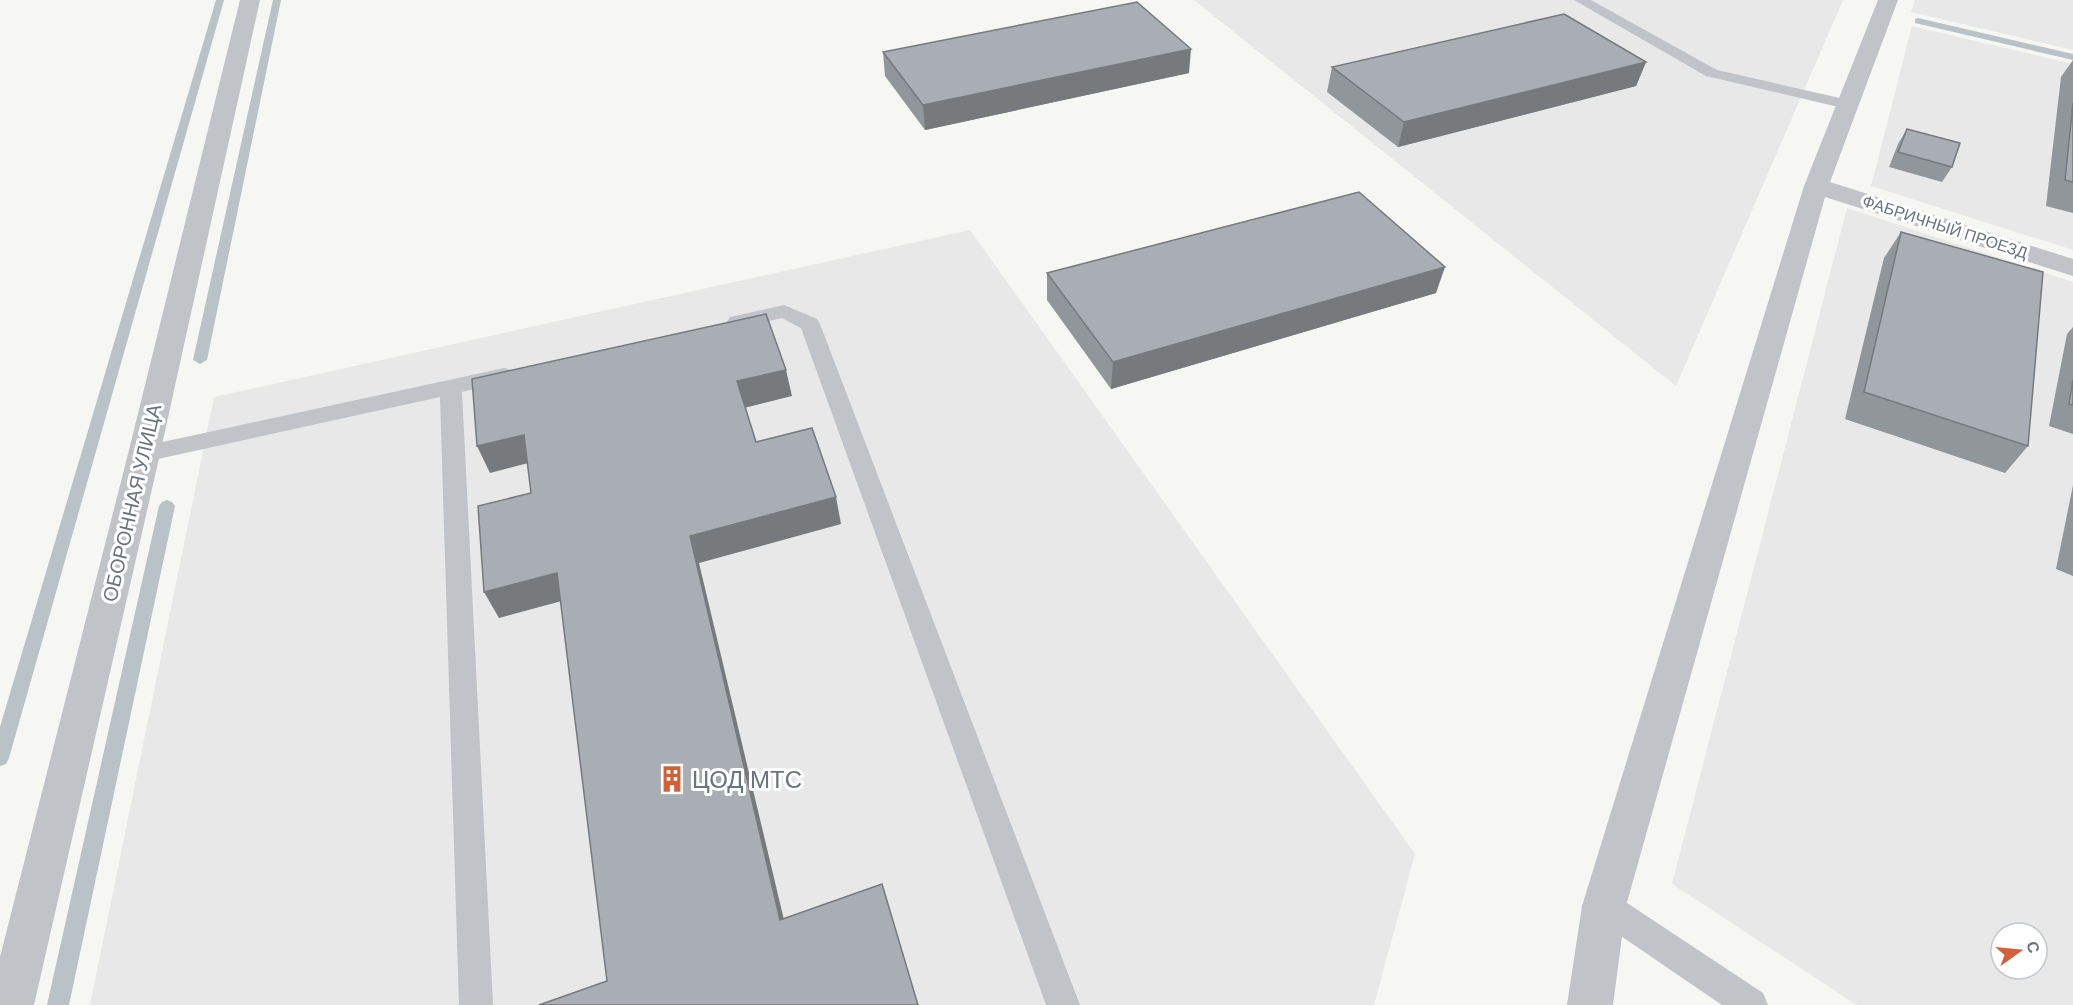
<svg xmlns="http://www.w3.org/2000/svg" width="2073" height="1005" viewBox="0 0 2073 1005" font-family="'DM Sans',sans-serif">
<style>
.built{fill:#e7e8e7;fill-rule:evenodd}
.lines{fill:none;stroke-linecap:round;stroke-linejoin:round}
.stream{fill:#b9c2c7;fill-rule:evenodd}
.lane{fill:#c0c3c7;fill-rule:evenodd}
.street{fill:#c0c3c7;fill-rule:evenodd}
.wall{fill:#90969a}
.shaded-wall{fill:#767a7d}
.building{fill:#a8aeb3;stroke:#767a7d;stroke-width:1.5}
.labels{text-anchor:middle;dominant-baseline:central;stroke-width:6;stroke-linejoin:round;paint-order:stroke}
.far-street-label{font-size:16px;fill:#687581;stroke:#fff}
.street-label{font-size:20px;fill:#687581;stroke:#fff}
.near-poi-label{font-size:24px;fill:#687581;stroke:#fff;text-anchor:start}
</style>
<rect width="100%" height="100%" fill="#f6f6f3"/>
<g class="built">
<polygon points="1194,0 1843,0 1676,386"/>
<polygon points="1915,0 2073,0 2073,50 1911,12"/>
<polygon points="1912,26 2073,64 2073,250 1871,186"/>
<path d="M1847,208l226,74v723h-216l-185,-121zM2001,933h36v36h-36z"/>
<polygon points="970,230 1415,854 1374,1005 90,1005 214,397"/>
</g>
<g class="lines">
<g class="stream">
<polygon points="216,0 224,0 9,758 6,764 0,766 0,727"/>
<polygon points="273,0 281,0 207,360 200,364 193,360"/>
<polygon points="1918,18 2073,54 2073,60 1915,23 1915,19"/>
<polygon points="167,500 172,502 175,506 69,1005 47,1005 159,506 162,502"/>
</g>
<g class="lane">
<polygon points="1574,0 1591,0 1717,70 1853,101 1855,104 1847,109 1706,76"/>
<polygon points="784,305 817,319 820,324 1080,1005 1046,1005 801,328 782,318 737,328 730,327 727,322 730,317"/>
<polygon points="504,368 512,370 515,375 512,380 462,392 493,1005 459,1005 440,397 144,462 136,460 132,454 136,448 144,446"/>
<polygon points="1604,890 1615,895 1763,993 1768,1005 1722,1005 1593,917 1588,906 1593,895"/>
</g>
<g class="street">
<polygon points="240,0 260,0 160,454 34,1005 0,1005 0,957 128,454"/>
<polygon points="1878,0 1898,0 1830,182 2073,259 2073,276 1825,197 1626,906 1613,1005 1567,1005 1582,906 1804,186"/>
</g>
</g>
<g class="wall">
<polygon points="883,52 1189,73 925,130 885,76"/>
<polygon points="2073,60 2073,213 2046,206 2061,77"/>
<polygon points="1646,62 1636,86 1398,147 1327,92 1332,67"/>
<polygon points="1907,129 1952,167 1942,182 1889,167 1898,144"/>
<polygon points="1901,232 2028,446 2005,473 1845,419 1884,258"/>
<polygon points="1047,273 1436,293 1111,389 1047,300"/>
<polygon points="2073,327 2073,434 2049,426 2067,334"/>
<polygon points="2073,485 2073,576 2056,569"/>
</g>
<g class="shaded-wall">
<polygon points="1191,49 1189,73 925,130 923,105"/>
<polygon points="1646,62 1636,86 1398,147 1404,122"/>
<polygon points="1445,267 1436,293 1111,389 1113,362"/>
<polygon points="786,370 792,396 744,408 737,381"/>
<polygon points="524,435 536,461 490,473 477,446"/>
<polygon points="836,497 841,524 699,563 789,941 780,920 690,536"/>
<polygon points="557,573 569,599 499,618 484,592"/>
</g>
<g class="building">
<polygon points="1137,2 1191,49 923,105 883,52"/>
<polygon points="1564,14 1646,62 1404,122 1332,67"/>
<polygon points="2073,103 2073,182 2065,180"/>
<polygon points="1907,129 1960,143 1952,167 1898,152"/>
<polygon points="1359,192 1445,267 1113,362 1047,273"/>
<polygon points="1901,232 2043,272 2028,446 1864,392"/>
<polygon points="766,314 786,370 737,381 756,442 812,428 836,497 690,536 780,920 882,884 918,1005 539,1005 607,981 557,573 484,592 478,506 531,493 524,435 477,446 472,379"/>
<polygon points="2073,380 2073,405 2069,404"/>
</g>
<defs>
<symbol id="building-bare" viewBox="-9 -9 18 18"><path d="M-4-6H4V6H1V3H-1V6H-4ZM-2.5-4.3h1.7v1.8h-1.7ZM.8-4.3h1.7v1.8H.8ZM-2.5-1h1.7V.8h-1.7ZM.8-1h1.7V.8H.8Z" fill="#d16139" stroke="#fff" stroke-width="2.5" paint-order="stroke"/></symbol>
</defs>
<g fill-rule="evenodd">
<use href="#building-bare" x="653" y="760" width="38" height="38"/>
</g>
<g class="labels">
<g class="far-street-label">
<text transform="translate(1945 227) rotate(18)">ФАБРИЧНЫЙ ПРОЕЗД</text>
</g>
<g class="street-label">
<text transform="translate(132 503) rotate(-77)">ОБОРОННАЯ УЛИЦА</text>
</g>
<g class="near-poi-label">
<text x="692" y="779">ЦОД МТС</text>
</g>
</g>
<g transform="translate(2019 951) rotate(75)"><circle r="28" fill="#ffffff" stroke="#c3c8cd" stroke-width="1.5"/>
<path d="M0-4.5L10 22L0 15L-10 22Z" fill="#d16139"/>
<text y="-9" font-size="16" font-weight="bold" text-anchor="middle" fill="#687581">С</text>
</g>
</svg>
